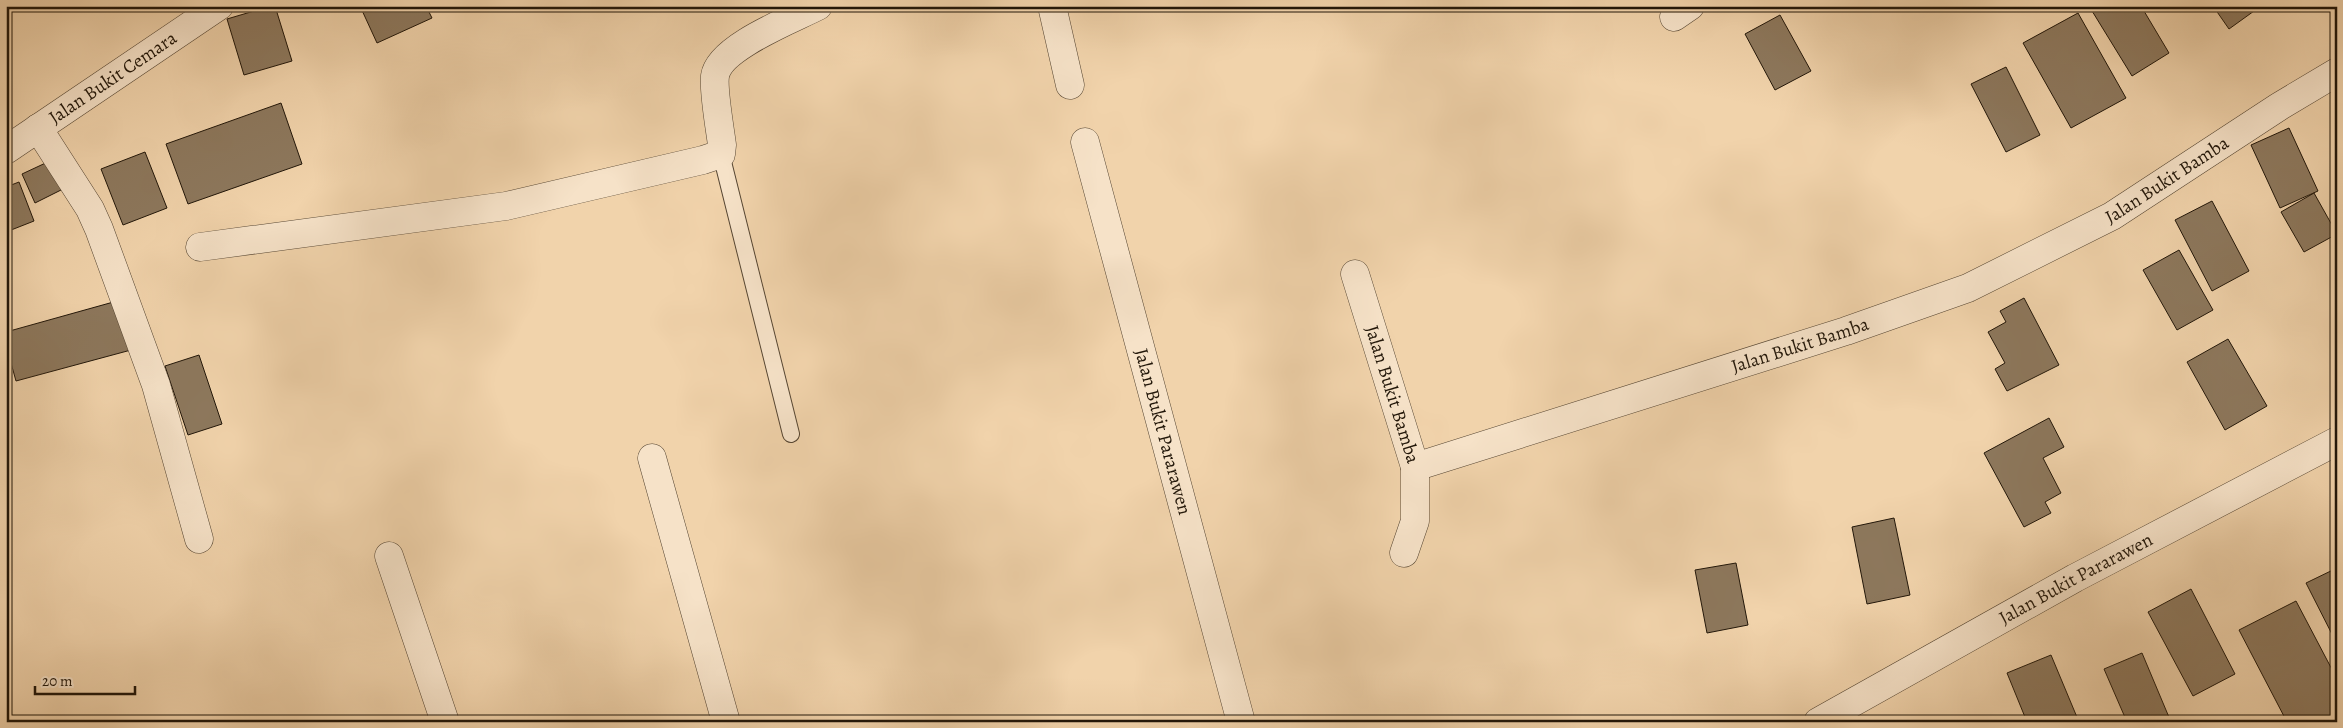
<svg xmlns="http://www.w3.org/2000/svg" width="2343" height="728" viewBox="0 0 2343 728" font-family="Alegreya,serif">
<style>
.building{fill:#8d785d;stroke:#211609}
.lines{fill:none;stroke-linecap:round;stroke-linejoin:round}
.service-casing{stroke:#554532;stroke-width:18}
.minor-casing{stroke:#554532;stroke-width:29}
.service{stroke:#f6e2c8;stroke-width:16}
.minor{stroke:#f6e2c8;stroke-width:28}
.labels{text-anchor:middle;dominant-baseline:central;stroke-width:4;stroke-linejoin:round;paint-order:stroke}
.street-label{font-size:19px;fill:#211609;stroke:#f6e2c8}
</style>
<rect width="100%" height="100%" fill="#f1d3ab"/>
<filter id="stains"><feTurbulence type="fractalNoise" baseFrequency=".004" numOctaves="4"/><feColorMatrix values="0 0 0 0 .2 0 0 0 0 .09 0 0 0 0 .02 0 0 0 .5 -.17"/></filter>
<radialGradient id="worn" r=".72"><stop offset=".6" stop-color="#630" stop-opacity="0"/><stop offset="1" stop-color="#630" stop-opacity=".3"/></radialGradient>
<g class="building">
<polygon points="271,6 275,6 292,61 244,75 227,19"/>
<polygon points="360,6 426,6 432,18 377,43"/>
<polygon points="2089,6 2141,6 2169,53 2132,76"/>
<polygon points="2213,6 2261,6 2229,29"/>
<polygon points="2078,13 2126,98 2071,128 2023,43"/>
<polygon points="1780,15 1811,71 1775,90 1745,34"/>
<polygon points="2006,67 2040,135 2006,152 1971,84"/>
<polygon points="281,103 302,164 188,204 166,144"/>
<polygon points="2289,128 2318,191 2280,208 2251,145"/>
<polygon points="145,152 167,208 123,225 101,169"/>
<polygon points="52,160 65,188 35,203 22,174"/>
<polygon points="19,182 34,221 6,232 6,187"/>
<polygon points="2314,193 2337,234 2304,252 2281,212"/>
<polygon points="2212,201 2249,271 2212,291 2175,220"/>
<polygon points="2179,250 2213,310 2177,330 2143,270"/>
<polygon points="2024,298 2059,365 2007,391 1995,369 2005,363 1988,332 2006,322 2000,311"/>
<polygon points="117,301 131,350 16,381 6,345 6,332"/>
<polygon points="2228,339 2267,406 2225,430 2187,362"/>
<polygon points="199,355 222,424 188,435 165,366"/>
<polygon points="2049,418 2064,447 2043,458 2061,493 2045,502 2051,513 2024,527 1984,453"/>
<polygon points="1894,518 1910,595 1867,604 1852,527"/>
<polygon points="1736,563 1748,625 1707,633 1695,570"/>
<polygon points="2337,568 2337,644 2306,583"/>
<polygon points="2191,589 2235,674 2193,696 2148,612"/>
<polygon points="2296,601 2337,679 2337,722 2287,722 2239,630"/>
<polygon points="2142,653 2171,722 2127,722 2104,669"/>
<polygon points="2051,655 2079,722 2027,722 2007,673"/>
</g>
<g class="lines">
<defs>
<polyline id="service" points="721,154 791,434"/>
<g id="minor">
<polyline points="1052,6 1070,85"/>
<polyline points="1674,17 1690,6"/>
<polyline points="38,128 90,209 99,229 156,385 199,539"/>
<path id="s1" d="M1085,142l156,580"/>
<path id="s2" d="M6,150l213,-144"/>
<path d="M200,247l306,-41 197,-46 18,-6 1,-9c-2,-16 -9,-55 -7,-69 4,-29 78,-57 103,-70"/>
<path id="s3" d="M1355,274l60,193 431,-136 122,-43 144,-72 168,-110 57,-34"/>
<polyline points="652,458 726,722"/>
<polyline points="1404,553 1415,521 1415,467"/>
<polyline points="389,556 445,722"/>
<path id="s4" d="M1818,722l257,-144 262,-137"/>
</g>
</defs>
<use href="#service" class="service-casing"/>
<use href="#minor" class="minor-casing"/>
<use href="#service" class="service"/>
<use href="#minor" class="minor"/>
</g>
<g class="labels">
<g class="street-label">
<text stroke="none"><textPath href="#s2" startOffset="129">Jalan Bukit Cemara</textPath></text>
<text stroke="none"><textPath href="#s3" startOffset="1010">Jalan Bukit Bamba</textPath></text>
<text stroke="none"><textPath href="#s3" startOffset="606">Jalan Bukit Bamba</textPath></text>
<text stroke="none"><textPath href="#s3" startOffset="126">Jalan Bukit Bamba</textPath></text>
<text stroke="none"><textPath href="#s1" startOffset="300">Jalan Bukit Pararawen</textPath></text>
<text stroke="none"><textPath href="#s4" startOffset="295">Jalan Bukit Pararawen</textPath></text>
</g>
</g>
<rect width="2343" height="728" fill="none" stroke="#f1d3ab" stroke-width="25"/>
<rect x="8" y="8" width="2328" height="713" fill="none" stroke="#211609" stroke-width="2.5"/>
<rect x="12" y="12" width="2318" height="703" fill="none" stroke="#211609"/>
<path d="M35 686v8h100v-8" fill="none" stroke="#211609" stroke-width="2.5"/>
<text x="42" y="686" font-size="15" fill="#211609" stroke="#f6e2c8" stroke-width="4" paint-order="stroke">20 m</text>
<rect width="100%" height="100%" filter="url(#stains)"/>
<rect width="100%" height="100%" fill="url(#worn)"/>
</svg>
